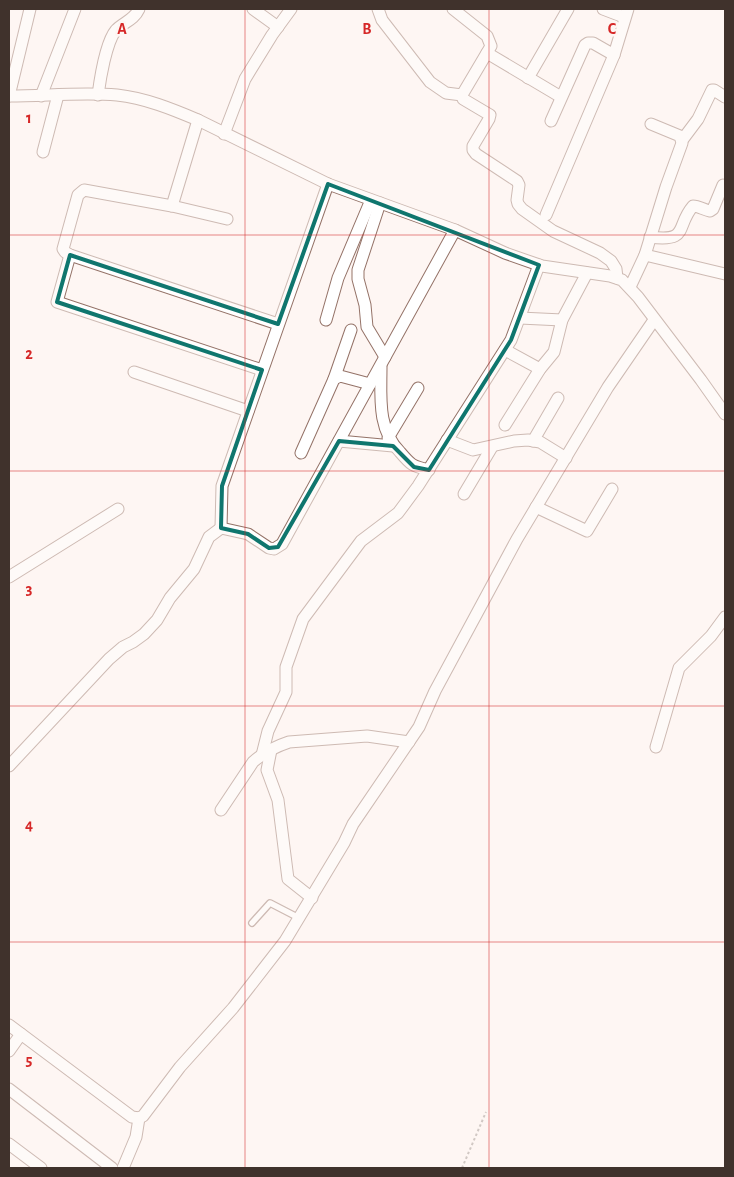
<svg xmlns="http://www.w3.org/2000/svg" width="734" height="1177" viewBox="0 0 734 1177" font-family="'Alegreya Sans',sans-serif">
<style>
.lines{fill:none;stroke-linecap:round;stroke-linejoin:round}
.service-casing{stroke:#947267;stroke-width:8}
.minor-casing{stroke:#947267;stroke-width:13}
.path{stroke:#9c918c;stroke-width:2;stroke-dasharray:2.5 2.5;stroke-linecap:butt}
.service{stroke:#fff;stroke-width:5.5}
.minor{stroke:#fff;stroke-width:11}
.marked{fill:none;stroke:#0f766e;stroke-width:4;stroke-linejoin:round}
.grid{fill:none;stroke:#d62828;stroke-width:1;stroke-opacity:0.55}
.grid-label{font-size:16px;text-anchor:middle;font-weight:bold;fill:#d62828;stroke:#fef6f3;stroke-width:5;stroke-linejoin:round;paint-order:stroke}
</style>
<rect width="100%" height="100%" fill="#fef6f3"/>
<g class="lines">
<defs>
<polyline id="service" points="252,923 270,903 299,918"/>
<g id="minor">
<polyline points="253,9 278,27"/>
<polyline points="378,9 382,20 430,82 446,93 462,95"/>
<polyline points="453,9 487,36 491,46 462,95 463,99 490,115 489,119 473,146 473,150 476,154 517,181 519,185 517,200 518,204 522,209 553,231 600,253 611,261 616,269 617,278"/>
<polyline points="603,9 624,17"/>
<polyline points="487,53 561,97"/>
<polyline points="528,78 568,9"/>
<path d="M98,95c2,-15 8,-53 18,-65 8,-8 18,-10 23,-21"/>
<path d="M9,96c36,0 72,-4 108,-1 28,3 55,14 81,25l130,64 127,46 50,23 37,13 68,10 12,4 16,17 63,83 24,34"/>
<polyline points="9,96 30,9"/>
<polyline points="41,96 75,9"/>
<polyline points="551,121 585,45 588,43 593,43 614,55"/>
<polyline points="224,134 245,79 272,35 291,9"/>
<polyline points="683,139 698,119 712,90 714,90 725,97"/>
<polyline points="43,152 58,95"/>
<polyline points="380,203 358,270 358,279 365,305 367,327 385,357"/>
<polyline points="172,206 198,120"/>
<polyline points="546,215 614,55 628,9"/>
<polyline points="227,219 172,206 84,190 78,195 63,249 65,252 70,255 278,324"/>
<path d="M650,237c40,5 25,-10 43,-31 6,0 11,4 17,5l3,-2 10,-24"/>
<polyline points="70,255 57,302 262,370"/>
<polyline points="645,255 725,274"/>
<polyline points="630,287 645,255 666,187 682,143 680,136 651,124"/>
<polyline points="520,318 562,320"/>
<polyline points="326,320 338,278 371,200"/>
<polyline points="505,350 540,369"/>
<path d="M381,367c0,30 -4,62 19,85 11,13 12,14 29,18"/>
<polyline points="134,372 248,411"/>
<polyline points="334,379 351,330"/>
<polyline points="505,425 540,369 554,352 562,320 587,273"/>
<polyline points="388,438 418,388"/>
<polyline points="447,440 473,450 514,441 528,440 540,442 566,458"/>
<polyline points="339,441 393,446"/>
<polyline points="533,441 558,398"/>
<polyline points="301,453 334,379 340,376 370,384"/>
<polyline points="464,494 492,447"/>
<polyline points="536,507 587,531 612,489"/>
<polyline points="221,528 222,486 328,184"/>
<polyline points="9,577 118,509"/>
<polyline points="656,747 679,668 711,636 725,617"/>
<polyline points="271,750 267,770 278,800 288,879 312,898"/>
<polyline points="262,755 268,731 286,692 286,667 303,619 361,541 398,513 418,486 511,340 539,265"/>
<polyline points="9,766 109,659 123,647 133,642 144,634 157,620 170,598 194,569 209,537 221,528 248,534 269,548 274,549 282,544 455,230"/>
<path d="M221,810l32,-48c10,-9 24,-16 36,-20l78,-6 42,6"/>
<polyline points="9,1025 132,1117 139,1118 143,1116 180,1067 233,1008 285,941 344,843 353,824 419,727 435,691 517,539 608,387 654,320"/>
<polyline points="9,1051 21,1034"/>
<polyline points="9,1089 112,1168"/>
<polyline points="9,1144 41,1168"/>
<polyline points="123,1168 136,1137 139,1118"/>
</g>
</defs>
<use href="#service" class="service-casing"/>
<use href="#minor" class="minor-casing"/>
<polyline class="path" points="462,1168 486,1112"/>
<use href="#service" class="service"/>
<use href="#minor" class="minor"/>
</g>
<path d="M0 0H734V1177H0ZM328,184l211,81 -28,75 -82,130 -15,-3 -21,-21 -54,-5 -61,106 -9,1 -21,-14 -27,-6 1,-42 40,-116 -205,-68 13,-47 208,69z" fill="#fef6f3" fill-opacity=".55" fill-rule="evenodd"/>
<path class="marked" d="M328,184l211,81 -28,75 -82,130 -15,-3 -21,-21 -54,-5 -61,106 -9,1 -21,-14 -27,-6 1,-42 40,-116 -205,-68 13,-47 208,69z"/>
<path class="grid" d="M245,9v1159M489,9v1159M9,235h716M9,471h716M9,706h716M9,942h716"/>
<g class="grid-label">
<text x="122" y="34">A</text>
<text x="367" y="34">B</text>
<text x="612" y="34">C</text>
<text x="29" y="123">1</text>
<text x="29" y="359">2</text>
<text x="29" y="594">3</text>
<text x="29" y="830">4</text>
<text x="29" y="1065">5</text>
</g>
<rect width="734" height="1177" fill="none" stroke="#40322c" stroke-width="20"/>
</svg>
